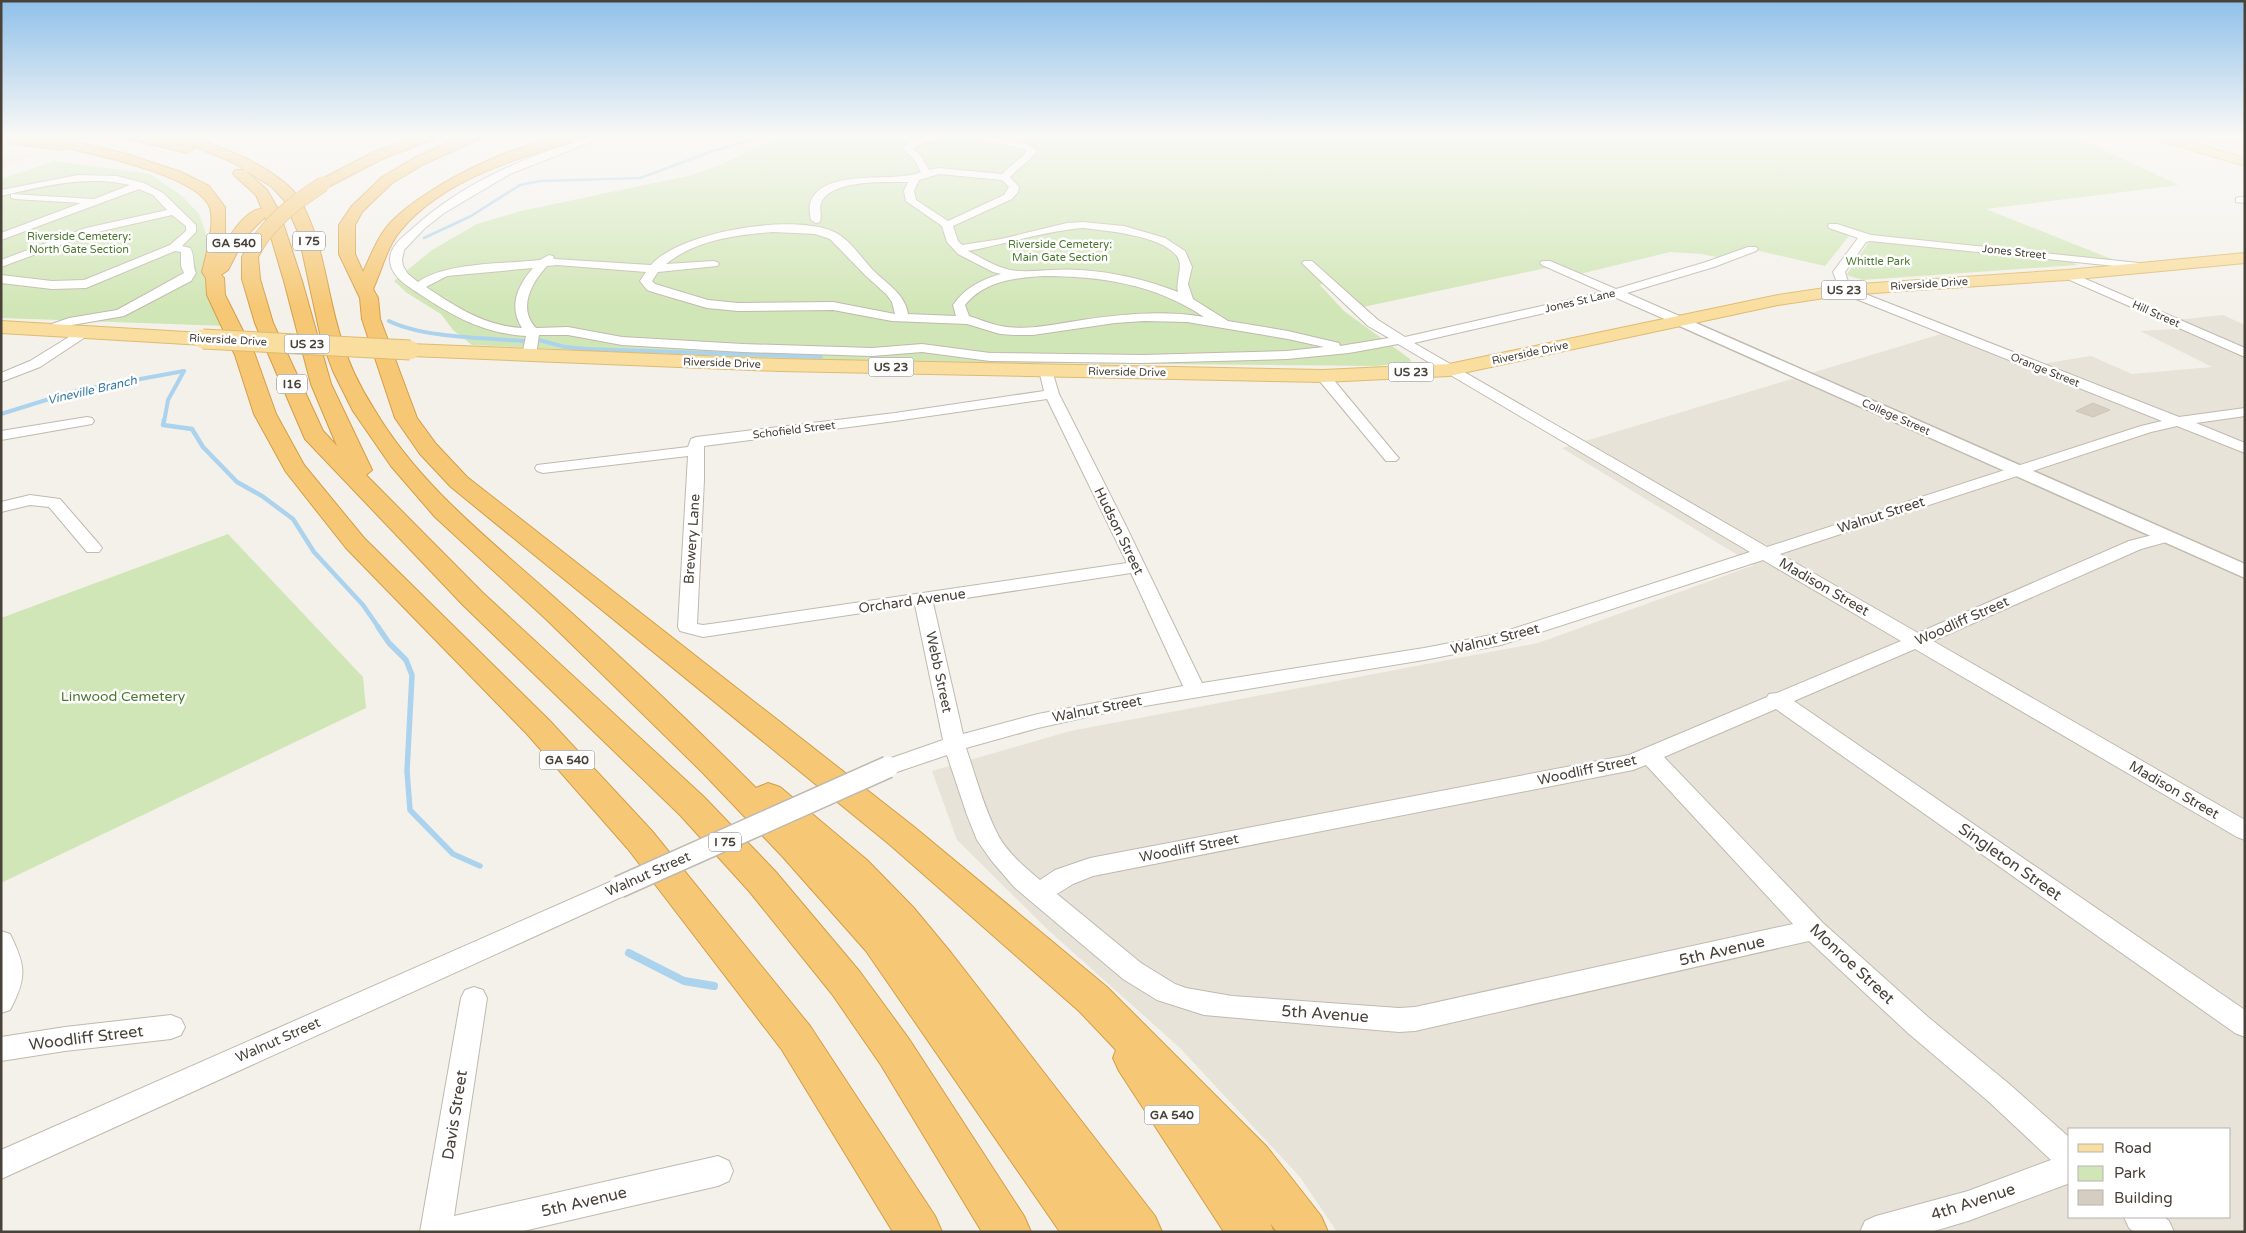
<svg xmlns="http://www.w3.org/2000/svg" width="2246" height="1233" viewBox="0 0 2246 1233" font-family="'Varela Round',sans-serif">
<style>
.residential{fill:#e8e3d9;fill-rule:evenodd}
.commercial{fill:#f5e8d8}
.green{fill:#d1e6b6}
.lines{fill:none;stroke-linecap:round;stroke-linejoin:round}
.stream-far4{stroke:#abd3ed;stroke-width:2.5}
.stream-far3{stroke:#abd3ed;stroke-width:4}
.stream-far2{stroke:#abd3ed;stroke-width:4.5}
.stream-far1{stroke:#abd3ed;stroke-width:5.5}
.stream{stroke:#abd3ed;stroke-width:8}
.building{fill:#d6cdc1;stroke:#d0c5b4}
.minor-casing{stroke:#c0b9ae;stroke-width:2}
.tertiary-casing{stroke:#c0b9ae;stroke-width:3}
.primary-casing{stroke:#debb70;stroke-width:2}
.motorway-casing{stroke:#d59d44;stroke-width:2}
.minor{fill:#fff;fill-rule:evenodd}
.tertiary{fill:#fff;fill-rule:evenodd}
.primary{fill:#f9dea0;fill-rule:evenodd}
.motorway{fill:#f6c875;fill-rule:evenodd}
.rail{stroke:#999;stroke-width:2;stroke-dasharray:3 3;stroke-linecap:butt}
.minor-bridge-casing{stroke:#c0b9ae;stroke-width:24;stroke-linecap:butt}
.primary-bridge-casing{stroke:#debb70;stroke-width:21;stroke-linecap:butt}
.motorway-bridge-casing{stroke:#d59d44;stroke-width:16;stroke-linecap:butt}
.minor-bridge{stroke:#fff;stroke-width:21}
.primary-bridge{stroke:#f9dea0;stroke-width:19}
.motorway-bridge{stroke:#f6c875;stroke-width:15}
.labels{text-anchor:middle;dominant-baseline:central;stroke-width:5;stroke-linejoin:round;paint-order:stroke}
.far-park-label{font-size:11px;fill:#4c782f;stroke:#fff}
.far-street-label{font-size:11px;fill:#484239;stroke:#fff}
.shield{fill:#fff;stroke:#7f7b74;stroke-width:1}
.shield-label{font-size:12px;font-weight:bold;fill:#484239}
.far-water-label{font-size:12px;font-style:italic;fill:#357aa7;stroke:#fff}
.street-label{font-size:14px;fill:#484239;stroke:#fff}
.park-label{font-size:14px;fill:#4c782f;stroke:#fff}
.near-street-label{font-size:16px;fill:#484239;stroke:#fff}
</style>
<rect width="100%" height="100%" fill="#f4f1eb"/>
<path class="residential" d="M2223,315l22,10v907h-908l-37,-55 -120,-129 -132,-118 -91,-90 -25,-69 138,-40 468,-88 216,-78 -192,-117 379,-114 100,30 50,-8 41,18 80,-7 -72,-36 52,-3 -17,-8zM2070,1129h160v88h-160z"/>
<g class="commercial">
<polygon points="2189,138 2245,140 2245,155"/>
<polygon points="1,153 35,154 1,169"/>
</g>
<g class="green">
<polygon points="783,136 2073,136 2179,185 1986,209 2114,260 1887,236 1849,236 1825,266 1751,249 1721,258 1702,254 1670,252 1580,274 1560,265 1363,307 1332,280 1320,285 1344,311 1410,359 1411,362 1377,366 822,361 472,345 453,330 441,314 407,293 394,281 432,250 477,224 521,211 692,175 718,166"/>
<polygon points="55,161 150,174 181,195 199,214 206,234 216,288 226,326 1,318 1,179"/>
<polygon points="1874,242 2072,262 2077,265 1863,280 1849,276 1847,274 1868,243"/>
<polygon points="228,534 363,677 366,708 1,883 1,618"/>
</g>
<g class="lines">
<polyline class="stream-far4" points="424,238 471,216 520,185 540,181 640,178 713,151 764,136"/>
<g class="stream-far3">
<path d="M389,321c34,17 97,17 135,20"/>
<polyline points="539,340 565,347 587,349 821,357"/>
<polyline points="1,414 75,391 184,371"/>
<polyline points="164,422 168,400 184,371"/>
</g>
<polyline class="stream-far2" points="164,420 163,425 192,429 203,447 237,482 262,496 293,519 314,552 363,605 379,628"/>
<polyline class="stream-far1" points="378,627 389,643 406,660 412,675 407,771 410,810 453,854 480,866"/>
<polyline class="stream" points="629,953 684,981 714,986"/>
</g>
<polygon class="building" points="2093,403 2110,410 2093,417 2076,411"/>
<g class="lines">
<defs>
<g id="minor">
<path d="M594,136h12l-96,38 -66,39 -20,16 -20,21 -2,10 1,6 5,8 10,8c28,-20 87,-18 122,-22l9,-5 4,1 1,3 97,6c30,-34 140,-51 181,-34 19,8 30,29 44,42 14,13 29,22 32,41l48,2 -3,-11c12,-17 27,-25 48,-31l-8,-2 -35,-18 -11,-12 -5,-16 -36,-25 -2,-10 4,-9c-21,0 -78,-3 -87,21 -2,6 1,13 -1,19l-4,1 -5,-3c-1,-4 -2,-11 -1,-16 11,-38 84,-20 111,-32l-7,-13 -11,-10c12,-15 30,-15 46,-13 -10,7 -25,3 -36,13l8,7 8,14 10,-2 63,6c9,-10 19,-14 25,-23l-2,-2 -55,-11 -1,-2c16,0 58,3 68,15 -8,11 -18,16 -27,26l9,10 -1,5 -6,7 -59,27 5,15 4,4 39,-6 66,-16 16,-1 41,4 41,12 20,13 7,16 -4,17 5,15 35,22 60,10 51,12 1,3 49,-8 -21,-12 -64,-61 -2,-2 2,-2h8l66,59 27,17 198,-45 -61,-27 -2,-2 2,-2h8l66,28 90,-27 42,-15h8l2,2 -2,2 -42,16 -87,26 57,25 2,3 -2,3h-8l-62,-27 -200,46 353,204 374,-121 21,-5 -321,-128 -8,-21 25,-34 -29,-10 -1,-2 1,-2h8l34,11 287,30 2,2 -6,3 -284,-29 -4,1 -21,30 5,16 329,129 66,-9v8l-49,7 49,20v10l-68,-27 -26,6 -371,122 138,79 211,-92 35,-9 6,1 3,4 -3,4 -29,8 -208,92 312,179v20l-8,-3 -322,-188 -121,52 451,309v27l-10,-4 -459,-324 -112,48 159,166 105,94 80,66 62,55v45l-102,38 -37,11h-71l5,-11 11,-5 92,-25 83,-31 -63,-59 -80,-68 -99,-92 -394,90 -16,1 -195,-17 -47,-15 -34,-21 -109,-92 -23,-27 -14,-20 -10,-25 -20,-60 -59,20 -8,-3 -3,-5 3,-5 63,-22 -28,-135 -212,32 -23,-6 -2,-4 10,-171 -145,17 -6,-2 -2,-3 2,-3 151,-18 3,-8 5,-2 199,-24 149,-22 -5,-21 7,-4 5,1 8,27 66,130 77,159 222,-35 73,-14 253,-82 -352,-208 -49,9 -62,6 -145,4 -152,-2 -68,-9 -50,4 -129,-4 -121,-7 -54,-10h-29l-3,20 -7,4 -7,-4 4,-19c-40,-2 -72,-19 -105,-41 -13,-9 -31,-18 -31,-36 0,-13 14,-23 22,-30 51,-47 117,-74 182,-93zM939,174l63,6 7,7 -5,8 -56,26 -32,-21 -2,-9 5,-11zM1083,228c24,3 76,7 93,27 9,10 -1,25 2,37 -31,-12 -64,-20 -98,-22 -21,-2 -41,2 -62,1 -18,-1 -34,-12 -50,-20 38,-7 77,-20 115,-23zM773,232l42,2 15,5 36,37 21,19 5,7 3,12 -62,-12 -95,1 -30,-3 -53,-16 -3,-3 6,-9 59,-6 2,-2 -2,-2 -4,-1 -47,3c30,-24 69,-29 107,-32zM557,265l89,7 -6,9 7,9 9,3 51,15 31,3 95,-1 59,11 75,3 33,10 14,1h19l82,-12 29,-2 43,1 101,17 36,8 -37,4 -145,4 -152,-2 -68,-9 -50,4 -129,-4 -121,-7 -54,-10 -32,1c-19,-20 -4,-46 11,-62zM533,268c-15,17 -25,38 -11,60 -37,-2 -66,-21 -96,-41l21,-11zM1043,276c57,0 112,8 161,41 -41,-7 -82,-3 -122,3 -26,4 -55,11 -81,6 -11,-2 -22,-7 -32,-10l-4,-11c19,-24 49,-27 78,-29zM1047,399l80,164 -395,58 -29,4 -6,-1 7,-144v-34l191,-25zM1763,560l138,81 -124,52 -8,1 -2,3 -138,58 -539,103 -35,12 -15,10c-15,-12 -33,-28 -42,-45 -14,-27 -22,-58 -32,-87l72,-20 76,-17 310,-51 77,-15zM1131,573l52,113 -145,28 -75,20 -30,-131zM1646,765l147,159 -378,83 -16,1 -167,-12 -46,-8 -11,-4 -34,-21 -84,-69 16,-10 20,-8 540,-106z"/>
<path d="M78,175l39,1 27,7 19,10 33,32v7l-14,14 8,2c5,7 2,17 6,25l-5,8 -67,35 -52,9 -21,8 -5,-1 -1,-3 1,-3 23,-8 48,-8 67,-37 -3,-7v-14l-6,-1 -89,37 -34,1 -51,-6v-8l51,6 32,-1 86,-35 16,-14v-5l-14,-11 -79,18 -92,34v-7l85,-32 81,-18 -14,-15 -14,-6 -138,51v-7l80,-30 -66,-4 -4,-1v-4l83,5 36,-14c-43,-10 -86,1 -129,11v-6z"/>
<polygon points="2240,197 2245,197 2245,203 2236,202 2236,198"/>
<polygon points="2067,271 2245,348 2245,357 2063,277 2061,275 2063,273"/>
<polygon points="85,327 91,331 90,334 40,367 1,382 1,373 30,361"/>
<polygon points="1323,372 1328,373 1396,455 1399,458 1396,461 1386,461 1318,379 1316,376"/>
<polygon points="87,417 92,418 94,421 92,424 1,440 1,431"/>
<polygon points="30,495 60,499 99,544 102,548 99,552 87,552 49,507 30,505 1,512 1,502"/>
<polygon points="619,878 628,880 631,887 628,894 1,1179 1,1150"/>
<path d="M1,931l9,3c16,32 17,44 0,76l-9,3z"/>
<polygon points="474,987 483,990 487,998 454,1216 718,1156 729,1161 733,1171 729,1181 718,1186 519,1232 420,1232 461,998 465,990"/>
<polygon points="171,1015 181,1019 185,1027 181,1035 171,1039 65,1051 1,1061 1,1037 65,1027"/>
<polygon points="2124,1217 2164,1217 2169,1221 2174,1232 2134,1232 2129,1228"/>
</g>
<polygon id="tertiary" points="1680,316 2245,564 2245,578 1675,324 1672,321 1675,318"/>
<g id="primary">
<polygon points="2152,136 2172,136 2245,158 2245,166 2154,139"/>
<polygon points="2245,253 2245,263 2067,280 1845,295 1778,305 1449,376 1323,382 779,371 410,356 403,354 400,350 403,346 410,344 779,359 1323,370 1449,364 1778,295 1845,285 2067,270"/>
<polygon points="1,321 203,333 210,335 213,339 210,343 203,345 1,333"/>
</g>
<g id="motorway">
<polygon points="128,136 149,136 192,146 194,149 187,153 130,139"/>
<path d="M164,136c26,0 47,7 70,17 20,8 53,27 64,44 26,42 28,95 43,141 7,25 19,49 33,71 47,80 124,137 191,198 65,58 129,119 191,181l12,-5 12,4 87,73 46,47 39,47 203,262 7,16h-102l-194,-281 -84,-95 -80,-84 -155,-152 -112,-103 -44,-51 -38,-55 -20,-40 -12,-33 -23,-106 -14,-32 -12,-13 -38,-24 -36,-15 -33,-9z"/>
<polygon points="418,136 436,136 434,139 382,159 328,187 323,188 316,184 318,181 372,153"/>
<path d="M464,136h17l-2,3 -55,25 -32,19 -30,29 -7,13v29l8,18c8,-17 15,-36 28,-50 35,-37 143,-91 194,-86l-2,3c-63,18 -138,39 -182,91 -14,16 -19,40 -28,59l5,9 2,21 37,99 19,26 31,33 446,349 194,161 160,160 54,69 7,16h-51l-7,-9 4,9h-50l-105,-161 -6,-13 3,-8 -37,-39 -190,-167 -438,-357 -31,-33 -25,-36 -33,-99 -2,-21 -21,-44v-29l12,-18 31,-30 32,-19z"/>
<path d="M63,139l60,14 58,19 28,14 16,21v37c7,-12 23,-36 37,-35l-6,-14 -21,-19 -2,-3 2,-3h10l22,20 12,21 23,70 29,103 41,86 -6,5 117,118 221,204 71,74 85,101 49,67 115,177 7,16h-49l-101,-167 -49,-71 -83,-103 -69,-76 -217,-210 -158,-166 -50,-116 -13,-44v-22l9,-16h12l2,3 -7,13 2,22 13,44 50,108 14,15 -26,-62 -27,-103 -19,-64 -20,20 -17,33 -7,5 3,3 1,17 30,60 21,59 28,51 60,73 185,182 103,111 158,195 125,190 7,16h-49l-111,-182 -154,-201 -101,-115 -181,-186 -60,-76 -32,-58 -19,-59 -28,-60 -1,-17 -4,-6c4,-17 13,-47 8,-64 -11,-33 -119,-54 -152,-62l-2,-3z"/>
</g>
</defs>
<use href="#minor" class="minor-casing"/>
<use href="#tertiary" class="tertiary-casing"/>
<use href="#primary" class="primary-casing"/>
<use href="#motorway" class="motorway-casing"/>
<use href="#minor" class="minor"/>
<use href="#tertiary" class="tertiary"/>
<use href="#primary" class="primary"/>
<use href="#motorway" class="motorway"/>
<g class="rail">
<polyline points="2237,136 2245,136"/>
<polyline points="1,138 47,136"/>
</g>
<defs>
<polyline id="minor-bridge" points="619,887 888,767"/>
<polyline id="primary-bridge" points="203,339 410,350"/>
<g id="motorway-bridge">
<polyline points="9,136 63,143"/>
<path d="M257,244c17,-26 40,-43 66,-60"/>
</g>
</defs>
<use href="#minor-bridge" class="minor-bridge-casing"/>
<use href="#primary-bridge" class="primary-bridge-casing"/>
<use href="#motorway-bridge" class="motorway-bridge-casing"/>
<use href="#minor-bridge" class="minor-bridge"/>
<use href="#primary-bridge" class="primary-bridge"/>
<use href="#motorway-bridge" class="motorway-bridge"/>
</g>
<linearGradient id="sky" x2="0" y2="1"><stop stop-color="#8fc0ea"/><stop offset="0.44" stop-color="#faf9f6"/><stop offset="1" stop-color="#faf9f6" stop-opacity="0"/></linearGradient>
<rect width="2246" height="308" fill="url(#sky)"/>
<g class="labels">
<g class="far-park-label">
<text x="79" y="236">Riverside Cemetery:<tspan x="79" dy="13">North Gate Section</tspan></text>
<text x="1060" y="244">Riverside Cemetery:<tspan x="1060" dy="13">Main Gate Section</tspan></text>
<text x="1878" y="261">Whittle Park</text>
</g>
<g class="far-street-label">
<text transform="translate(2014 252) rotate(6)">Jones Street</text>
<text transform="translate(1929 284) rotate(-4)">Riverside Drive</text>
<text transform="translate(1580 301) rotate(-13)">Jones St Lane</text>
<text transform="translate(2156 314) rotate(24)">Hill Street</text>
<text transform="translate(228 340) rotate(3)">Riverside Drive</text>
<text transform="translate(1530 353) rotate(-12)">Riverside Drive</text>
<text transform="translate(722 363) rotate(2)">Riverside Drive</text>
<text transform="translate(2045 370) rotate(22)">Orange Street</text>
<text transform="translate(1127 372) rotate(1)">Riverside Drive</text>
<text transform="translate(1896 417) rotate(24)">College Street</text>
<text transform="translate(794 430) rotate(-7)">Schofield Street</text>
</g>
<g class="shield">
<rect x="293" y="231.5" width="32" height="19" rx="4"/>
<rect x="206.5" y="233.5" width="55" height="19" rx="4"/>
<rect x="1821.5" y="280.5" width="45" height="19" rx="4"/>
<rect x="284.5" y="334.5" width="45" height="19" rx="4"/>
<rect x="868.5" y="357.5" width="45" height="19" rx="4"/>
<rect x="1388.5" y="362.5" width="45" height="19" rx="4"/>
<rect x="277" y="374.5" width="30" height="19" rx="4"/>
<rect x="539.5" y="750.5" width="55" height="19" rx="4"/>
<rect x="709" y="832.5" width="32" height="19" rx="4"/>
<rect x="1144.5" y="1105.5" width="55" height="19" rx="4"/>
</g>
<g class="shield-label">
<text x="309" y="241">I 75</text>
<text x="234" y="243">GA 540</text>
<text x="1844" y="290">US 23</text>
<text x="307" y="344">US 23</text>
<text x="891" y="367">US 23</text>
<text x="1411" y="372">US 23</text>
<text x="292" y="384">I16</text>
<text x="567" y="760">GA 540</text>
<text x="725" y="842">I 75</text>
<text x="1172" y="1115">GA 540</text>
</g>
<g class="far-water-label">
<text transform="translate(92 390) rotate(-13)">Vineville Branch</text>
</g>
<g class="street-label">
<text transform="translate(1881 515) rotate(-18)">Walnut Street</text>
<text transform="translate(1119 531) rotate(64)">Hudson Street</text>
<text transform="translate(692 539) rotate(-86)">Brewery Lane</text>
<text transform="translate(1824 587) rotate(30)">Madison Street</text>
<text transform="translate(912 601) rotate(-8)">Orchard Avenue</text>
<text transform="translate(1962 621) rotate(-24)">Woodliff Street</text>
<text transform="translate(1495 639) rotate(-14)">Walnut Street</text>
<text transform="translate(939 672) rotate(78)">Webb Street</text>
<text transform="translate(1097 709) rotate(-11)">Walnut Street</text>
<text transform="translate(1587 770) rotate(-12)">Woodliff Street</text>
<text transform="translate(2174 790) rotate(30)">Madison Street</text>
<text transform="translate(1189 848) rotate(-11)">Woodliff Street</text>
<text transform="translate(648 874) rotate(-24)">Walnut Street</text>
<text transform="translate(278 1040) rotate(-24)">Walnut Street</text>
</g>
<g class="park-label">
<text x="123" y="696">Linwood Cemetery</text>
</g>
<g class="near-street-label">
<text transform="translate(2010 862) rotate(35)">Singleton Street</text>
<text transform="translate(1722 951) rotate(-13)">5th Avenue</text>
<text transform="translate(1852 964) rotate(43)">Monroe Street</text>
<text transform="translate(1325 1014) rotate(4)">5th Avenue</text>
<text transform="translate(86 1038) rotate(-7)">Woodliff Street</text>
<text transform="translate(455 1115) rotate(-81)">Davis Street</text>
<text transform="translate(584 1202) rotate(-13)">5th Avenue</text>
<text transform="translate(1973 1202) rotate(-18)">4th Avenue</text>
</g>
</g>
<rect width="2246" height="1233" fill="none" stroke="#484239" stroke-width="5"/>
<rect x="2068" y="1128" width="162" height="90" fill="#ffffff" stroke="#b6b3b0"/>
<rect x="2078" y="1144" width="25" height="8" fill="#f9dea0" stroke="#b6b3b0"/>
<text x="2114" y="1153" font-size="15" fill="#484239">Road</text>
<rect x="2078" y="1166" width="25" height="15" fill="#d1e6b6" stroke="#b6b3b0"/>
<text x="2114" y="1178" font-size="15" fill="#484239">Park</text>
<rect x="2078" y="1190" width="25" height="15" fill="#d6cdc1" stroke="#b6b3b0"/>
<text x="2114" y="1203" font-size="15" fill="#484239">Building</text>
</svg>
